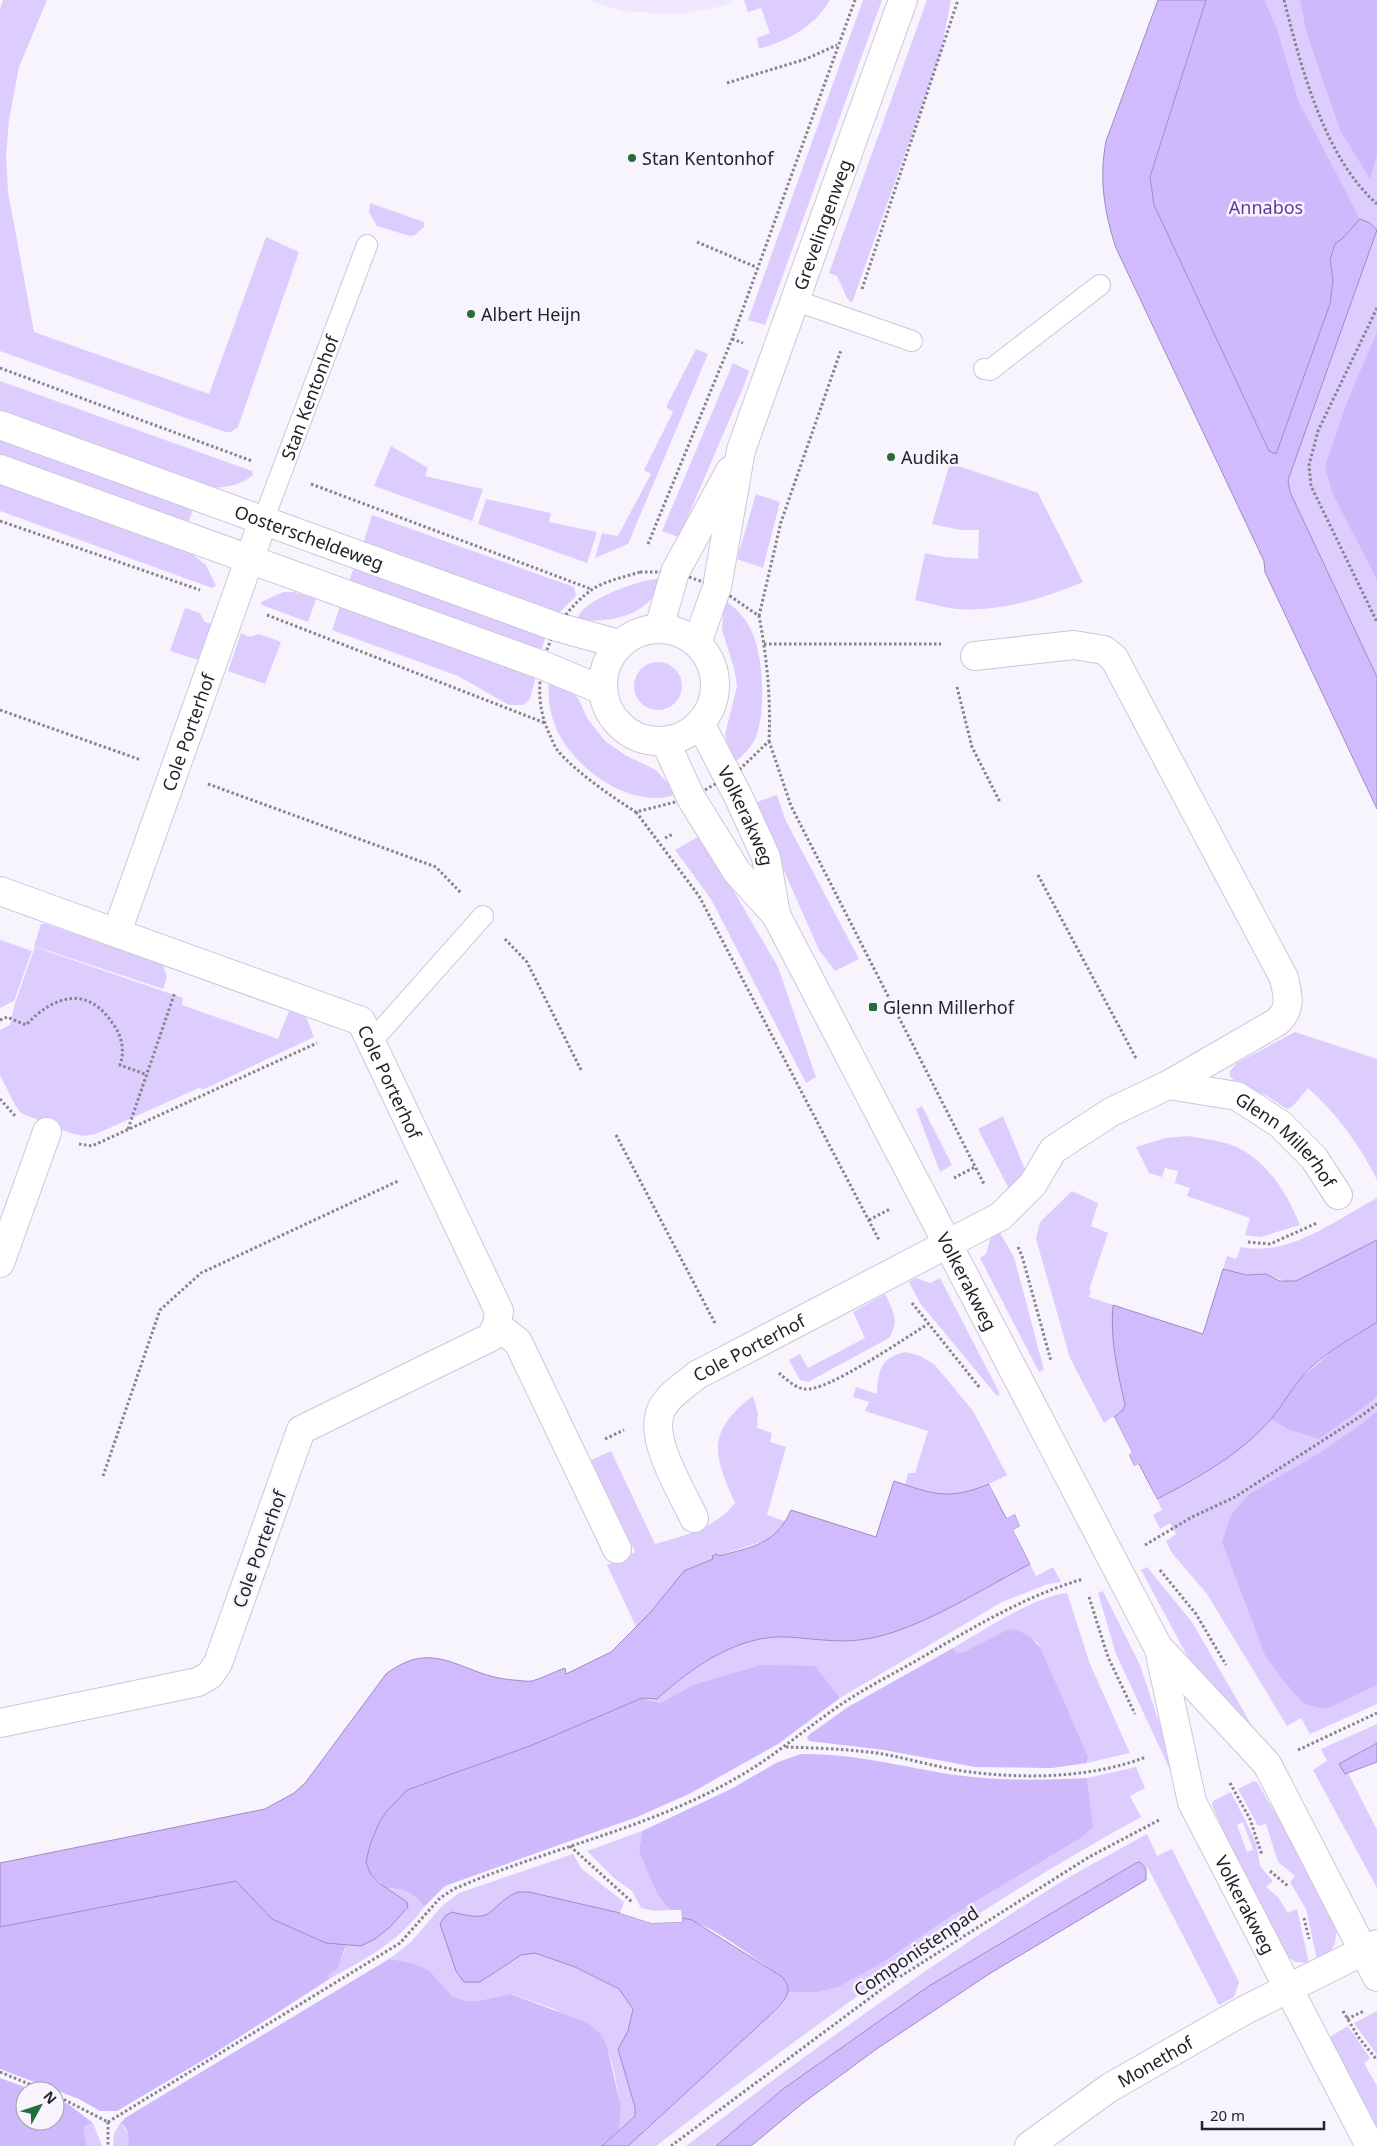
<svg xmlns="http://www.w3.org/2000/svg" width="1377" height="2146" viewBox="0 0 1377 2146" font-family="'Noto Sans',sans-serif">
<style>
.built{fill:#eee7fe}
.green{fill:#ddcdff;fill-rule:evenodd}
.forest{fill:#ceb9fc}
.water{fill:#d1bbfe;stroke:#9d8dbe}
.pier{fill:#f7f4fd}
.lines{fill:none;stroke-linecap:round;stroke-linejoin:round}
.lane-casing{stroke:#ccc6da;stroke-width:22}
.street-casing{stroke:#ccc6da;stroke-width:30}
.secondary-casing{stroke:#ccc6da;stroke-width:30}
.path{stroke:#85838b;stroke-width:3;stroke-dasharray:2.5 2.5;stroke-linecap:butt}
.lane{stroke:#fff;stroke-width:20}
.street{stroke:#fff;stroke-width:28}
.secondary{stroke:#fff;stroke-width:28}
.poi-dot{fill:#276d39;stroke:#f7f4fd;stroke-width:2}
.labels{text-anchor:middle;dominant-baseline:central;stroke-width:5;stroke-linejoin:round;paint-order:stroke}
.poi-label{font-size:18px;fill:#25232a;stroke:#f7f4fd;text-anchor:start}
.park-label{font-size:18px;fill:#603998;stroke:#f7f4fd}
.street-label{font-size:18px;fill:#25232a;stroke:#f7f4fd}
</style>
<rect width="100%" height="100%" fill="#f7f4fd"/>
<polygon class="built" points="588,0 732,0 724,6 676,14 622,11"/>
<g class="green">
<polygon points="3,0 47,0 19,67 9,120 6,155 8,192 34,332 209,394 266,237 299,252 238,427 231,432 225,432 0,351 0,9"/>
<path d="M744,0h86c-17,28 -41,40 -71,49l-2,-11 13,-5 -9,-25 -13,4z"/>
<polygon points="863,0 882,0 765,325 748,320"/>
<polygon points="927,0 951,0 941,52 852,303 847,298 837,276 829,273"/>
<polygon points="1206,0 1377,0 1377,704 1273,481"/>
<polygon points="370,203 424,222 424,227 415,235 410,236 377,226 369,212"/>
<polygon points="696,349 708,354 628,544 595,558 602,533 618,536 651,474 644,470 673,412 666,407"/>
<polygon points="733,363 749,371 743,388 679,537 662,531"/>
<path d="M0,381l252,90 1,4c-12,10 -25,12 -40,13l-213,-75z"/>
<polygon points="0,440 193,509 187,526 0,459"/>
<polygon points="391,446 428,468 425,476 483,489 472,521 374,486"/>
<path d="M950,463l88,30 45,89c-40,16 -81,30 -125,27 -14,-1 -29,-6 -43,-9l10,-47 19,4 34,2 1,-29h-18l-29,-6z"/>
<polygon points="0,484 192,554 206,565 216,586 212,588 0,511"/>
<polygon points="756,494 780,502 763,568 737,559"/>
<polygon points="486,499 551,513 549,522 597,532 587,563 478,524"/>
<polygon points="372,515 574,587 576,596 558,614 363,544"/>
<polygon points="354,567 546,636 540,653 348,584"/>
<path d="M656,579l7,1c-14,36 -51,43 -86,40 3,-20 61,-39 79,-41z"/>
<polygon points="283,592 294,592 316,599 308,622 262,605 261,602"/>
<path d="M724,600c11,7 20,16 26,28 14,25 17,88 4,113 -5,9 -13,16 -21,23l-8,-29 12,-49 -3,-18 -12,-38z"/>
<polygon points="340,606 536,675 530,699 523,705 509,705 458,676 332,630"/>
<polygon points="185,608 200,613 205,622 212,624 198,660 170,651"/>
<polygon points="241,633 250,637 259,634 281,642 265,684 228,671"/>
<circle cx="658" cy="686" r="24"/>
<path d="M549,679l23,12 7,9 8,18 18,23 20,14 31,15 21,24c-42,16 -95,-20 -116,-56 -10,-17 -14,-38 -12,-59z"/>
<polygon points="777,795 785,819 859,959 835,971 819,950 754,803"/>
<polygon points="701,835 778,967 816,1077 806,1083 711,899 675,850"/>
<polygon points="41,924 46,924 163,965 167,978 163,989 34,946"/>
<polygon points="0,940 32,951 14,1001 0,1008"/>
<polygon points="35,947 183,998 182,1005 278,1039 289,1011 306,1017 314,1037 204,1089 199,1088 96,1134 83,1136 70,1133 21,1113 15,1105 0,1075 0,1030 10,1025 15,1003"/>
<path d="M1295,1032l82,27v121c-18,-36 -39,-65 -69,-92l-15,18 -6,3 -20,-13 -30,-12 -7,-8v-5l7,-8z"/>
<polygon points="922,1106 952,1165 940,1172 916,1109"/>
<polygon points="1003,1116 1026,1172 1009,1189 978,1129"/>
<path d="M1188,1136c12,2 26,4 38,7 38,12 60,48 74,82l-40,12 -15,-2 5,-17 -63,-22 3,-8 -15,-5 3,-12 -13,-3 -3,9 -13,-4 -13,-26 29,-9z"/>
<path d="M1072,1191l26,12 -7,23 17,7 -19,57 2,1 -2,6 24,8c-3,35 4,65 12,99l-2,6 -19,13 -34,-65 -34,-119 4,-17z"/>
<path d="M1377,1198v42l-75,40 -14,2 -22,-8 -20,1 -23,-6 4,-13 9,3 5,-12c49,10 94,-27 136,-49z"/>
<polygon points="1000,1233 1014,1257 1044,1370 1039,1372 980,1258 986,1254 991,1237"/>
<polygon points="916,1278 930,1283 940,1278 1000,1394 997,1396 920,1303 909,1282"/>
<path d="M885,1294c8,16 15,28 4,44l-81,44 -8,-2 -11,-20 11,-6 8,14 57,-30 -12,-26z"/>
<polygon points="1377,1322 1377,1704 1310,1734 1301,1718 1287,1726 1207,1594 1172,1553 1166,1541 1176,1534 1170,1523 1160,1529 1153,1515 1162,1510 1157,1499 1197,1478 1226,1458 1271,1419 1302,1377"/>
<path d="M906,1352l14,4 14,8 39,47 34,64c-42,22 -57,25 -102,10l3,-12h7l13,-42 -63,-20 4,-9 -16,-5 3,-10 21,7c1,-23 3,-37 29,-42z"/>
<path d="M753,1396l5,17 -1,15 15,5 -2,9 16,5 -19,68 20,7 -17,17 -52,17 -1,-2 -4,5 -29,12 -47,58 -30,-64 28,-13 -44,-92 20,-9 44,93c29,-8 62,-17 80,-41 -22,-49 -29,-71 18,-107z"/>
<path d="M1030,1564l6,12 17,-9 8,15 -13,2 -46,18 -162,96 -25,-31 -154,36 -17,-6 13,2c35,-32 82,-65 131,-62 29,2 55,7 84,1 52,-11 110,-49 158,-74z"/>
<polygon points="1147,1567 1192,1622 1255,1731 1203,1678 1190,1661 1141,1570"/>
<polygon points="1103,1591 1140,1665 1176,1773 1173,1776 1116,1654 1098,1593"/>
<path d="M1067,1593l23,71 40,89 -43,10 1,-3 -50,-117c-35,-28 -47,3 -81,10l-3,-2 -1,-3c30,-17 80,-51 114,-55z"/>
<polygon points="1377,1724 1377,1743 1369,1746 1345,1774 1348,1773 1377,1830 1377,1888 1313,1770 1327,1761 1321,1749"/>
<path d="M1136,1767l9,21 -15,8 11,21c-172,94 -330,210 -485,329h-28l140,-129 17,-17 3,-8h29l65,-29 68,-46 131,-79 10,-26 -4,-34z"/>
<polygon points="1254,1781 1257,1782 1296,1848 1337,1927 1335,1944 1331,1950 1317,1960 1306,1909 1290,1882 1295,1876 1278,1862 1266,1824 1258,1826 1238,1789"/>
<path d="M1231,1792l25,50 4,24 13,15 -7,6 12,10 10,16 9,-4 12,54 -14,-1 -13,-10 -48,-97 -22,-50 1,-4zM1243,1822l10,28 -6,2 -10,-27z"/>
<polygon points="642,1831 639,1852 659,1895 670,1910 655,1911 641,1908 632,1891 614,1878 587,1851"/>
<path d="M1147,1834l10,22 15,-7 67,133 -5,15 -15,8 -71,-137 -2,-1 -296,176 -67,46 -67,57h-30c116,-89 235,-175 359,-254 33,-21 68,-39 102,-58z"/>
<path d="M573,1854l9,15 42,33 -4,11 -91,-21c-25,0 -23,16 -43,24 -11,4 -24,-1 -34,-4l28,70 41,-27 14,-2 40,14 44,22 14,20 -5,22 -10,18 17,58v9l-16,14c2,-32 -4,-67 -18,-96l-47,-25 -42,-15 -35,7h-12l-13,-5 -23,-26 -40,-11 22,-17 31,-36 17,-13z"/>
<path d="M386,1888c16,0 29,5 38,19 -23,33 -58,52 -93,71l-5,-1c12,-10 17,-18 20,-33l15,2 46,-44z"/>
<polygon points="1377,2011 1377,2055 1354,2023"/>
<polygon points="1348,2026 1370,2058 1364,2063 1377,2086 1377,2135 1328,2038"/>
<polygon points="93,2123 102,2146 87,2146 84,2133 85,2126"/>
<polygon points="122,2124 129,2136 128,2146 113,2146 114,2134 119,2125"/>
</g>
<g class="forest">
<polygon points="1206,0 1264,0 1276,26 1298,100 1360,219 1343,238 1335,244 1330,260 1333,280 1330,304 1277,455 1269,451 1154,205 1150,178"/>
<polygon points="1300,0 1377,0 1377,155 1370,179 1340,130 1307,34"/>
<polygon points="1377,332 1377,580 1332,492 1325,466 1349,397"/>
<polygon points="1377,1322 1377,1396 1372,1401 1319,1439 1288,1429 1271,1419 1302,1377 1333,1350"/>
<polygon points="1377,1411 1377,1685 1326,1709 1304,1704 1282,1679 1265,1655 1222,1542 1231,1515 1248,1495 1324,1450 1360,1425"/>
<polygon points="1016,1629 1032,1638 1041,1649 1088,1757 1087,1763 1052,1768 975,1767 884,1750 809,1741 807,1737 810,1734 848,1707 953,1648 957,1653 963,1652 1007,1630"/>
<path d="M761,1665l54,1 25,32 -62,46 -89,50 -52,23 -192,69 -21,21c-9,-14 -22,-19 -38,-19l-16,-15 -4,-11 4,-17 9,-22 7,-11 21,-22 123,-44 112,-48 19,5 32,-18z"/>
<path d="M801,1754c58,-1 107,15 163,22 41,5 81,4 123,2l6,49 -12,11 -131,79 -68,46 -44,24 -21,5h-29v-6l-7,-10c-26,-17 -70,-52 -99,-58l-1,-8h-11l-12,-15 -19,-43 3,-21 89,-42 47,-27z"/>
<polygon points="236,1881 272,1919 326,1943 346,1944 338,1968 327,1977 331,1978 210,2056 117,2111 100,2111 79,2099 0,2069 0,1927"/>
<path d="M389,1959l22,4 18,7 23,26 13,5h12l34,-7 77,29 13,11 6,12 14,62 -2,22 -17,16h-474c1,-9 1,-16 -6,-22l-3,1 6,-7z"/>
<polygon points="0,2078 36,2091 25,2091 25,2121 55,2121 55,2099 68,2104 93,2123 85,2126 84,2133 87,2146 0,2146"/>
</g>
<g class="water">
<path d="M1158,0h48l-56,177 4,28 115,246 7,3 54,-150 3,-24 -3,-20 5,-16 8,-6 17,-19 10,4 7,7 -89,250 2,12 87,185v132l-112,-237 -1,-11 -148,-313c-12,-36 -17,-70 -10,-107z"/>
<path d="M1377,1240v82c-26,17 -56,32 -76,56 -11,13 -19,28 -29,40 -31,36 -74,60 -115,81l-18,-35 -5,2 -5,-12 3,-2 -18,-35 9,-7 2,-6c-8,-34 -15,-65 -12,-99l90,29 20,-65 23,6 20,-1 14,7h16z"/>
<path d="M894,1481c39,13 54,20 95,3l17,34 9,-4 5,12 -7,4 17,34c-48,25 -106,63 -158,74 -29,6 -55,1 -84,-1 -49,-3 -96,30 -131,62l-15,-1 -112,48 -123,44 -21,22 -7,11 -9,22 -4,17 4,11 9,10 28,19 1,5 -18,20 -15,12 -14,7 -35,-3 -54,-24 -36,-38 -236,46v-64l265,-54 29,-16 12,-11 80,-108c50,-38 75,2 127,6 6,0 14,2 19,1 11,-3 22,-9 33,-13l1,6 45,-22 39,-39 34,-42 29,-12 -1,-3 5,-2 2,2c32,-9 57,-11 72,-46l85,27z"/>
<polygon points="1377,1743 1377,1762 1345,1774 1339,1764"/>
<polygon points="1140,1862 1146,1869 1146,1880 989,1974 878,2048 803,2103 751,2146 716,2146 783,2089 929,1986 1136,1863"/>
<path d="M517,1892h12l91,21 31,10 31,-1v-4l10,2 89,56c17,16 -1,29 -13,41l-140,129h-26l33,-30v-9l-17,-58 10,-18 5,-22 -14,-20 -44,-22 -40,-14 -14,2 -41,27h-16l-8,-11 -16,-47 5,-8 7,-4c46,12 32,-3 65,-20z"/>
</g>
<g class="pier">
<polygon points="1114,1417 1132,1452 1129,1455 1134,1466 1138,1464 1158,1501 1155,1501 1137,1468 1132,1468 1126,1455 1129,1451 1112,1418"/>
<polygon points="991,1483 1008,1515 1014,1511 1017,1513 1023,1526 1016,1531 1033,1564 1032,1567 1013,1530 1020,1526 1015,1514 1007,1518 989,1484"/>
<polygon points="621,1910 651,1921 679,1920 682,1916 682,1922 651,1923 620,1913"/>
</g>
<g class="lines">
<defs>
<g id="lane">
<polyline points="794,300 912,341"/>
<polyline points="984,369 990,370 1100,285"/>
<path id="s1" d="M263,521l104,-276"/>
<polyline points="371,1042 483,916"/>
</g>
<g id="street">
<path id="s2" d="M0,891l361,130 138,290 -2,14 -6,12 -190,93 -83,233 -8,12 -12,7 -198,41"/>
<path id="s3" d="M117,932l146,-411"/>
<path id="s4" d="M1168,1085l69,11 43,28 34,34 24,37"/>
<polyline points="0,1263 47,1132"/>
<polyline points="497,1325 518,1342 617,1549"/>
<path id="s5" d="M694,1518c-12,-26 -44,-77 -34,-105 5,-16 25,-28 37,-38l304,-159 32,-32 20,-34 58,-38 57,-27 109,-63c15,-13 11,-26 7,-44l-170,-320 -10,-8 -30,-5 -99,11"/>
<path id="s6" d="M1029,2146l80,-58 136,-78 132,-66"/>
</g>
<g id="secondary">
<path id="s7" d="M0,425l557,202 62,17"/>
<polyline points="0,469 542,665 602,690"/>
<polyline points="659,628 675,572 730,471"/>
<circle cx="659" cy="685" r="56"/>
<path id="s8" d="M697,643l20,-56 24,-137 162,-450"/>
<path id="s9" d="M700,723l38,73 28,61 10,58"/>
<path id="s10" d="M665,741l26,57 46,74 39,43 383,734 33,153 178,344"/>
<polyline points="1161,1650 1267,1764 1377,1977"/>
</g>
</defs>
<use href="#lane" class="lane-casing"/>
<use href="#street" class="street-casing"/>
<use href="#secondary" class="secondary-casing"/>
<g class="path">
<path d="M1284,0c17,67 40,157 93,204"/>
<polyline points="727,83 806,59 837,45"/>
<polyline points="697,242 756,267"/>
<polyline points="862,289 958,0"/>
<polyline points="1377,308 1318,431 1309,465 1311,486 1377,622"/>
<polyline points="732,339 743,343"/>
<polyline points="0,368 252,461"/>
<polyline points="311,484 591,589"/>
<polyline points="0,521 200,590"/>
<polyline points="648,544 732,339 855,0"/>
<path d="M640,572h35l42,15 42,29c8,42 12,83 10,125l-31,30 -47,27 -55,14c-24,-15 -60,-40 -78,-61 -4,-5 -6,-12 -9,-18 -23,-49 -1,-111 41,-142 13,-10 35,-14 50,-19z"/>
<polyline points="267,615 545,723"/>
<polyline points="759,616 781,522 841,350"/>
<polyline points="764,644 941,644"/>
<polyline points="957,687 972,747 1000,802"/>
<polyline points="0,710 141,760"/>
<polyline points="769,741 791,806 984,1184"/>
<polyline points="208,784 436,867 461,893"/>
<polyline points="636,812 699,896 879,1240"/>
<polyline points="665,838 673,834"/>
<polyline points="1038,875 1137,1060"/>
<polyline points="505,939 527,962 581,1070"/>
<path d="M0,1020l7,-3 19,8c28,-30 62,-40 87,-1 9,12 12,27 7,41l25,9"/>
<polyline points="0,1099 16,1117"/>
<polyline points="128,1129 175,992"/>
<polyline points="616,1135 716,1325"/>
<polyline points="79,1144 92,1146 317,1043"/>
<polyline points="954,1178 975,1167"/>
<polyline points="869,1220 890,1209"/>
<polyline points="1248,1242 1270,1244 1317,1223"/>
<polyline points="1018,1247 1022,1256 1051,1361"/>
<polyline points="912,1303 980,1388"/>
<path d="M779,1373c7,6 16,15 26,16 20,4 102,-52 123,-65"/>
<polyline points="605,1439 624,1430"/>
<polyline points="103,1476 160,1310 201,1273 398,1181"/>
<polyline points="1145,1545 1192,1517 1235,1497 1364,1414 1377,1404"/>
<polyline points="1160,1570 1196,1614 1226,1665"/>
<polyline points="1089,1597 1108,1657 1135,1714"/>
<path d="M786,1747c30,1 61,2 91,6 31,5 61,15 93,19 56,7 122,6 176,-15"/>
<polyline points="1298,1750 1377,1713"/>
<polyline points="1230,1783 1250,1819 1262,1855"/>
<polyline points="570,1846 632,1902"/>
<polyline points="1270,1871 1288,1886"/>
<polyline points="1304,1918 1309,1939"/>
<polyline points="1343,2011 1359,2038 1377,2060"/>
<polyline points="1347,2019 1364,2011"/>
<polyline points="0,2072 46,2091"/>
<polyline points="55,2095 108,2122"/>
<path d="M108,2122l292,-179 40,-45 14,-9c91,-40 190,-59 277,-108 37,-20 68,-47 102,-71 25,-18 54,-33 81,-48 55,-32 108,-65 169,-83"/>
<polyline points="108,2122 108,2146"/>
<polyline points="671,2146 890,1983 1089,1857 1161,1819"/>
</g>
<use href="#lane" class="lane"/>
<use href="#street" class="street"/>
<use href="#secondary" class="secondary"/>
</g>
<g class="poi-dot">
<circle cx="632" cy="158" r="5"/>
<circle cx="471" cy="314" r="5"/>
<circle cx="891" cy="457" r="5"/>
<rect x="868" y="1002" width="10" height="10" rx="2.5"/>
</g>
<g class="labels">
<g class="poi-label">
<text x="642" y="158">Stan Kentonhof</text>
<text x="481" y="314">Albert Heijn</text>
<text x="901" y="457">Audika</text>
<text x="883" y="1007">Glenn Millerhof</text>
</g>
<g class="park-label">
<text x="1266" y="207">Annabos</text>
</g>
<g class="street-label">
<text stroke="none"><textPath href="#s8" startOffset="438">Grevelingenweg</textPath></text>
<text stroke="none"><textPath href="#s1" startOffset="132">Stan Kentonhof</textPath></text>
<text stroke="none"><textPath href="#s7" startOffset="329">Oosterscheldeweg</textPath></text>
<text stroke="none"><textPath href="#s3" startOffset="212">Cole Porterhof</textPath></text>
<text stroke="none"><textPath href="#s9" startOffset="104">Volkerakweg</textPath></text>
<text stroke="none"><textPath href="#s2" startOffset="451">Cole Porterhof</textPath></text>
<text stroke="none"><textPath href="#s4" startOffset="136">Glenn Millerhof</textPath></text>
<text stroke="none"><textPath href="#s10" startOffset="621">Volkerakweg</textPath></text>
<text stroke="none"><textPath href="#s5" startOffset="225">Cole Porterhof</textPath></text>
<text transform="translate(259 1549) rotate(-70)">Cole Porterhof</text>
<text stroke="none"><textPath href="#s10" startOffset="1308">Volkerakweg</textPath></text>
<text transform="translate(916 1951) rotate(-34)">Componistenpad</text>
<text stroke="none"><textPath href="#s6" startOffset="152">Monethof</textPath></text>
</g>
</g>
<g transform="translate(40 2106) rotate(50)"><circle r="24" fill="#f7f4fd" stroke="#a3a0a9"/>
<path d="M0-4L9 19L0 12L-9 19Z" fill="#276d39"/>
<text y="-8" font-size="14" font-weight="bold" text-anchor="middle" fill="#25232a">N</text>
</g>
<path d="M1202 2121v8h122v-8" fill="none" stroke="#25232a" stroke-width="2.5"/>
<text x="1210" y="2121" font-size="15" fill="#25232a" stroke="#f7f4fd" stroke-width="4" paint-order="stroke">20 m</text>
</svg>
